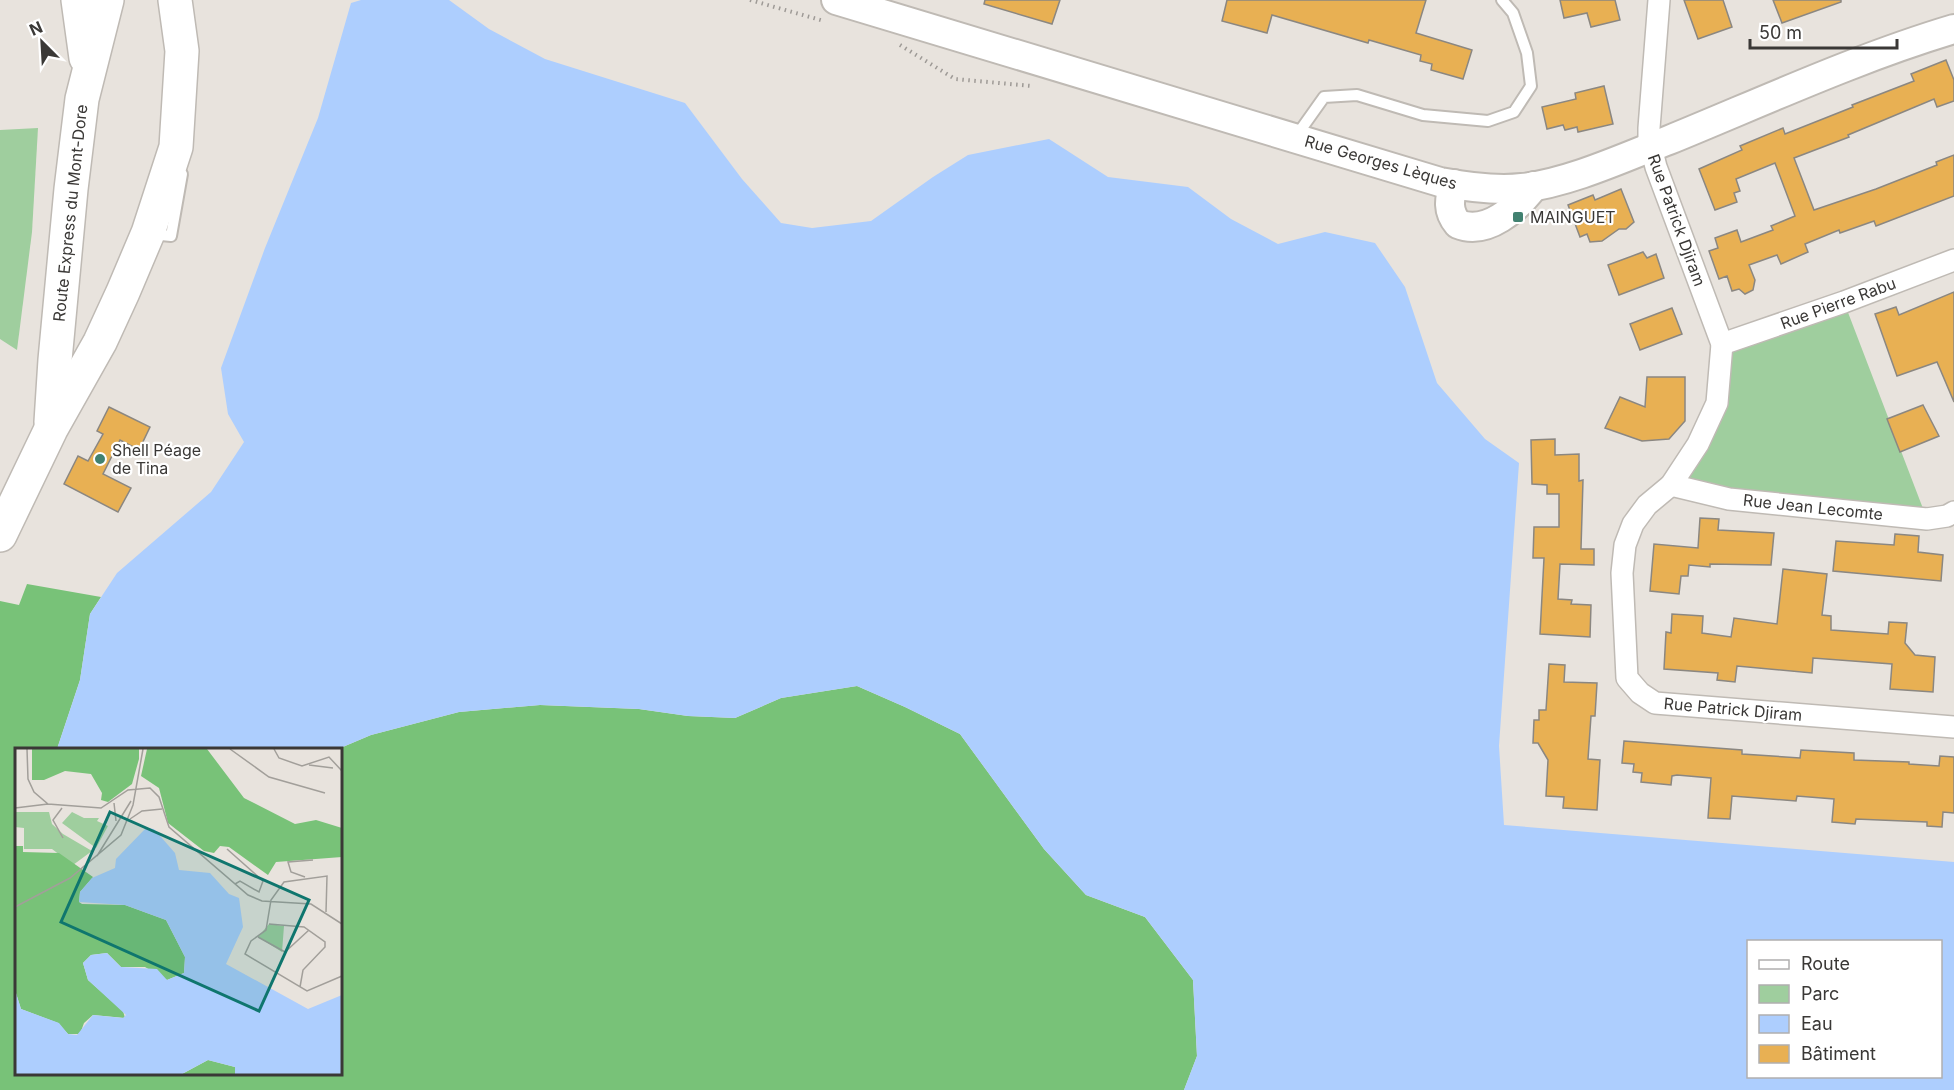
<svg xmlns="http://www.w3.org/2000/svg" width="1954" height="1090" viewBox="0 0 1954 1090" font-family="Inter,sans-serif">
<style>
.green{fill:#9fce9e}
.forest{fill:#78c278}
.water{fill:#adcefe;fill-rule:evenodd}
.building{fill:#e8b053;stroke:#8b8781;stroke-width:1.5}
.lines{fill:none;stroke-linecap:round;stroke-linejoin:round}
.service-casing{stroke:#bfbab4;stroke-width:14}
.minor-casing{stroke:#bfbab4;stroke-width:24}
.secondary-casing{stroke:#bfbab4;stroke-width:32}
.primary-casing{stroke:#bfbab4;stroke-width:36}
.path{stroke:#9e9a96;stroke-width:4;stroke-dasharray:1.5 4.5;stroke-linecap:butt}
.service{stroke:#fff;stroke-width:10}
.minor{stroke:#fff;stroke-width:21}
.secondary{stroke:#fff;stroke-width:28}
.primary{stroke:#fff;stroke-width:33}
.poi-dot{fill:#418170;stroke:#fff;stroke-width:2}
.labels{text-anchor:middle;dominant-baseline:central;stroke-width:4.5;stroke-linejoin:round;paint-order:stroke}
.street-label{font-size:16px;fill:#3a3836;stroke:#fff}
.poi-label{font-size:16px;fill:#3a3836;stroke:#fff;text-anchor:start}
.inset-road{fill:none;stroke:#a29f9a;stroke-width:1.5}
.view{fill:#0f766e;fill-opacity:0.15;stroke:#0f766e;stroke-width:3}
.inset-edge{fill:none;stroke:#3a3836;stroke-width:3}
</style>
<rect width="100%" height="100%" fill="#e8e3dd"/>
<g class="green">
<polygon points="38,128 32,232 17,350 0,339 0,130"/>
<polygon points="1844,302 1927,519 1671,485 1698,444 1722,344"/>
</g>
<polygon class="forest" points="27,584 101,597 90,614 80,680 57,749 16,750 16,1074 340,1074 340,750 338,749 371,735 459,712 540,705 639,709 688,716 735,718 781,698 857,686 905,707 960,734 1044,849 1086,895 1145,917 1193,980 1197,1056 1184,1090 0,1090 0,601 19,605"/>
<path class="water" d="M361,0h88l40,29 56,30 140,44 57,76 39,44 31,5 59,-7 62,-44 35,-22 81,-16 59,38 80,10 43,32 47,25 47,-12 50,11 30,44 32,96 48,56 34,24 -20,283 5,79 450,37v228h-770l13,-34 -4,-76 -48,-63 -59,-22 -42,-46 -84,-115 -55,-27 -48,-21 -76,12 -46,20 -47,-2 -49,-7 -99,-4 -81,7 -88,23 -33,14h-281l23,-69 10,-66 27,-41 94,-81 33,-50 -16,-28 -7,-46 44,-120 53,-130 33,-115zM1748,942h192v134h-192z"/>
<g class="building">
<polygon points="985,0 1060,0 1052,24 984,4"/>
<polygon points="1227,0 1426,0 1416,33 1472,50 1463,79 1431,70 1432,64 1420,61 1421,55 1369,40 1368,43 1272,15 1267,33 1222,21"/>
<polygon points="1560,0 1615,0 1620,20 1591,27 1587,13 1564,18"/>
<polygon points="1684,0 1723,0 1732,27 1698,39"/>
<polygon points="1773,0 1841,0 1841,2 1782,23"/>
<polygon points="1946,60 1954,80 1954,101 1937,107 1934,99 1848,135 1849,137 1794,158 1814,210 1876,189 1937,165 1936,162 1954,155 1954,196 1876,226 1874,221 1840,233 1839,230 1805,244 1808,252 1781,264 1777,255 1749,265 1755,280 1753,290 1745,294 1739,289 1732,291 1727,276 1719,279 1709,251 1718,248 1715,238 1737,230 1741,242 1773,230 1771,226 1795,216 1775,163 1736,179 1740,191 1734,193 1737,202 1715,210 1699,169 1742,150 1740,146 1783,128 1785,134 1853,107 1852,105 1914,81 1911,74"/>
<polygon points="1604,86 1613,124 1578,132 1577,127 1565,130 1563,125 1547,129 1542,107 1576,99 1575,93"/>
<polygon points="1621,189 1634,222 1626,229 1619,229 1602,241 1590,242 1587,234 1580,237 1568,205 1593,195 1595,200"/>
<polygon points="1643,252 1647,258 1656,254 1664,278 1619,295 1608,265"/>
<polygon points="1954,292 1954,402 1937,362 1897,376 1875,314 1896,307 1899,315"/>
<polygon points="1672,308 1682,334 1640,350 1630,324"/>
<polygon points="1647,377 1685,377 1685,421 1669,439 1642,441 1605,428 1620,397 1645,407"/>
<polygon points="1923,405 1939,436 1900,452 1887,419"/>
<polygon points="109,407 150,427 139,450 120,440 103,474 131,488 118,512 64,484 78,456 88,461 103,434 97,431"/>
<polygon points="1555,439 1555,455 1579,454 1579,481 1583,480 1581,549 1594,549 1594,565 1560,564 1558,599 1572,600 1571,604 1591,605 1590,637 1540,634 1544,558 1533,558 1534,527 1559,527 1559,494 1547,494 1547,485 1532,484 1531,440"/>
<polygon points="1700,518 1719,519 1718,530 1774,533 1771,565 1710,564 1710,567 1689,565 1688,576 1681,576 1679,594 1650,591 1654,544 1698,548"/>
<polygon points="1895,534 1919,536 1918,552 1943,555 1941,581 1833,571 1836,541 1894,545"/>
<polygon points="1783,569 1827,574 1822,615 1831,616 1831,630 1888,634 1889,622 1907,623 1905,643 1915,655 1935,657 1933,692 1890,689 1892,664 1813,658 1812,673 1737,666 1735,682 1717,680 1718,673 1664,669 1666,632 1671,633 1672,614 1703,616 1702,633 1731,637 1734,618 1777,624"/>
<polygon points="1549,664 1565,665 1564,682 1597,683 1595,716 1591,716 1588,759 1600,760 1597,810 1563,808 1564,797 1546,796 1548,760 1538,743 1533,743 1534,720 1539,720 1539,710 1546,710"/>
<polygon points="1624,741 1742,750 1742,754 1800,758 1801,750 1854,753 1854,760 1909,762 1909,764 1939,766 1940,756 1954,757 1954,813 1943,812 1942,827 1927,826 1927,822 1856,819 1855,824 1832,822 1834,799 1797,796 1796,801 1732,796 1730,819 1708,818 1711,778 1677,775 1672,776 1671,785 1641,782 1642,773 1633,772 1634,764 1622,763"/>
</g>
<g class="lines">
<defs>
<g id="service">
<polyline points="1297,135 1324,97 1357,95 1423,115 1488,121 1514,112 1531,86 1527,53 1513,13 1502,0"/>
<polyline points="151,234 171,236 182,174"/>
</g>
<g id="minor">
<polyline points="1659,0 1649,128 1649,139 1656,167 1722,344 1717,403 1698,444 1671,485 1647,505 1633,524 1625,545 1622,573 1627,678 1640,693 1655,703 1954,727"/>
<polyline points="1722,344 1844,302 1954,260"/>
<polyline points="1671,485 1729,499 1927,519 1947,516 1954,512"/>
</g>
<g id="secondary">
<path d="M836,0l604,182c27,5 55,9 82,6 47,-5 103,-31 147,-48 93,-38 188,-82 285,-111"/>
<path d="M1454,184c-5,15 -7,27 4,40 29,12 59,-16 76,-38"/>
</g>
<g id="primary">
<polyline points="78,0 86,58"/>
<polyline points="51,422 55,360 71,189 82,99 107,0"/>
<polyline points="0,535 51,429 100,342 123,292 148,233 176,147 182,51 175,0"/>
</g>
</defs>
<use href="#service" class="service-casing"/>
<use href="#minor" class="minor-casing"/>
<use href="#secondary" class="secondary-casing"/>
<use href="#primary" class="primary-casing"/>
<g class="path">
<polyline points="750,0 824,21"/>
<polyline points="900,45 955,79 1032,86"/>
</g>
<use href="#service" class="service"/>
<use href="#minor" class="minor"/>
<use href="#secondary" class="secondary"/>
<use href="#primary" class="primary"/>
</g>
<g class="poi-dot">
<rect x="1512" y="211" width="12" height="12" rx="3"/>
<circle cx="100" cy="459" r="6"/>
</g>
<g class="labels">
<g class="street-label">
<text transform="translate(1381 162) rotate(16)">Rue Georges Lèques</text>
<text transform="translate(70 213) rotate(-84)">Route Express du Mont-Dore</text>
<text transform="translate(1677 220) rotate(70)">Rue Patrick Djiram</text>
<text transform="translate(1838 303) rotate(-20)">Rue Pierre Rabu</text>
<text transform="translate(1813 507) rotate(6)">Rue Jean Lecomte</text>
<text transform="translate(1733 709) rotate(5)">Rue Patrick Djiram</text>
</g>
<g class="poi-label">
<text x="1530" y="217">MAINGUET</text>
<text x="112" y="450">Shell Péage<tspan x="112" dy="18">de Tina</tspan></text>
</g>
</g>
<g transform="translate(15 748)">
<rect width="327" height="327" fill="#e8e3dd"/>
<path d="M0,64h34l3,12 11,10 29,17 -19,14 -21,-16h-28v-21l-9,-1zM57,64l12,6h15l-2,3 11,5 -12,22 -34,-25zM254,176l15,2 -2,26 -24,-15z" fill="#9fce9e"/>
<path d="M17,1h107v10l-7,25 -24,18 -7,-2 1,-7 -11,-19 -26,-3 -21,9h-12zM132,1h60l37,49 51,26 21,-4 26,8v29l-66,5 -8,13 -39,-28 -9,-1 -6,7 -10,-2 -36,-28 -9,-35 -18,-12zM0,98h8v6l36,1 34,24 -13,15 -1,10 3,2 43,1 41,15 19,37 -1,16 -17,7 -22,-13h-24l-14,-14 -16,2 -8,8 5,17 35,31 2,7 -32,-3 -9,8 -4,11h-12l-10,-11 -37,-14 -6,-19zM193,312l27,7v7h-53z" fill="#78c278"/>
<path d="M131,80l8,1 21,24 4,17 31,3 19,21 10,4 4,29 -17,37 82,45 34,-14v79h-107v-7l-27,-7 -26,14h-167v-84l6,19 38,14 9,11 9,1 16,-20 30,3 3,-3 -38,-35 -5,-17 8,-8 16,-2 14,14 36,2 10,11 17,-7 1,-16 -19,-37 -41,-15 -46,-3 1,-10 12,-14 23,-10 1,-9z" fill="#adcefe"/>
<path class="inset-road" d="M12,1l1,30 6,13 14,12 53,4 27,-18 22,-2 9,9 10,30 79,68 14,6 49,3 31,20M215,1l39,28 56,16M259,1l5,9 23,8 27,-9 13,14M294,17l24,3M99,55l2,18M0,60l33,-4M47,60l-9,12 10,18M115,71l12,-8 20,-2M212,101l36,32 -4,11 -19,-11 -5,3M82,108l34,-55M290,129l-14,-5 -3,-10 25,-2M0,159l55,-29 51,-43 12,-30 10,-56M311,164l1,-36 -43,6 -13,18 -5,30 -15,11 -6,13 62,37 35,-15M254,176l35,3 21,15v5l-22,23 -3,17M243,189l27,15 24,-22"/>
<path class="view" d="M95,64l199,88 -50,111 -198,-89z"/>
<rect width="327" height="327" class="inset-edge"/>
</g>
<rect x="1747" y="940" width="195" height="138" fill="#ffffff" stroke="#b0afaf" stroke-width="1.5"/>
<rect x="1759" y="960" width="30" height="9" fill="#ffffff" stroke="#b0afaf" stroke-width="1.5"/>
<text x="1801" y="970" font-size="18" fill="#3a3836">Route</text>
<rect x="1759" y="985" width="30" height="18" fill="#9fce9e" stroke="#b0afaf" stroke-width="1.5"/>
<text x="1801" y="1000" font-size="18" fill="#3a3836">Parc</text>
<rect x="1759" y="1015" width="30" height="18" fill="#adcefe" stroke="#b0afaf" stroke-width="1.5"/>
<text x="1801" y="1030" font-size="18" fill="#3a3836">Eau</text>
<rect x="1759" y="1045" width="30" height="18" fill="#e8b053" stroke="#b0afaf" stroke-width="1.5"/>
<text x="1801" y="1060" font-size="18" fill="#3a3836">Bâtiment</text>
<g transform="translate(42 42) rotate(336)" stroke="#ffffff" stroke-width="4.5" paint-order="stroke">
<path d="M0-4.5L10 22L0 15L-10 22Z" fill="#3a3836"/>
<text y="-9" font-size="16" font-weight="bold" text-anchor="middle" fill="#3a3836">N</text>
</g>
<path d="M1750 39v9h147v-9" fill="none" stroke="#3a3836" stroke-width="3"/>
<text x="1759" y="39" font-size="18" fill="#3a3836" stroke="#ffffff" stroke-width="4.5" paint-order="stroke">50 m</text>
</svg>
